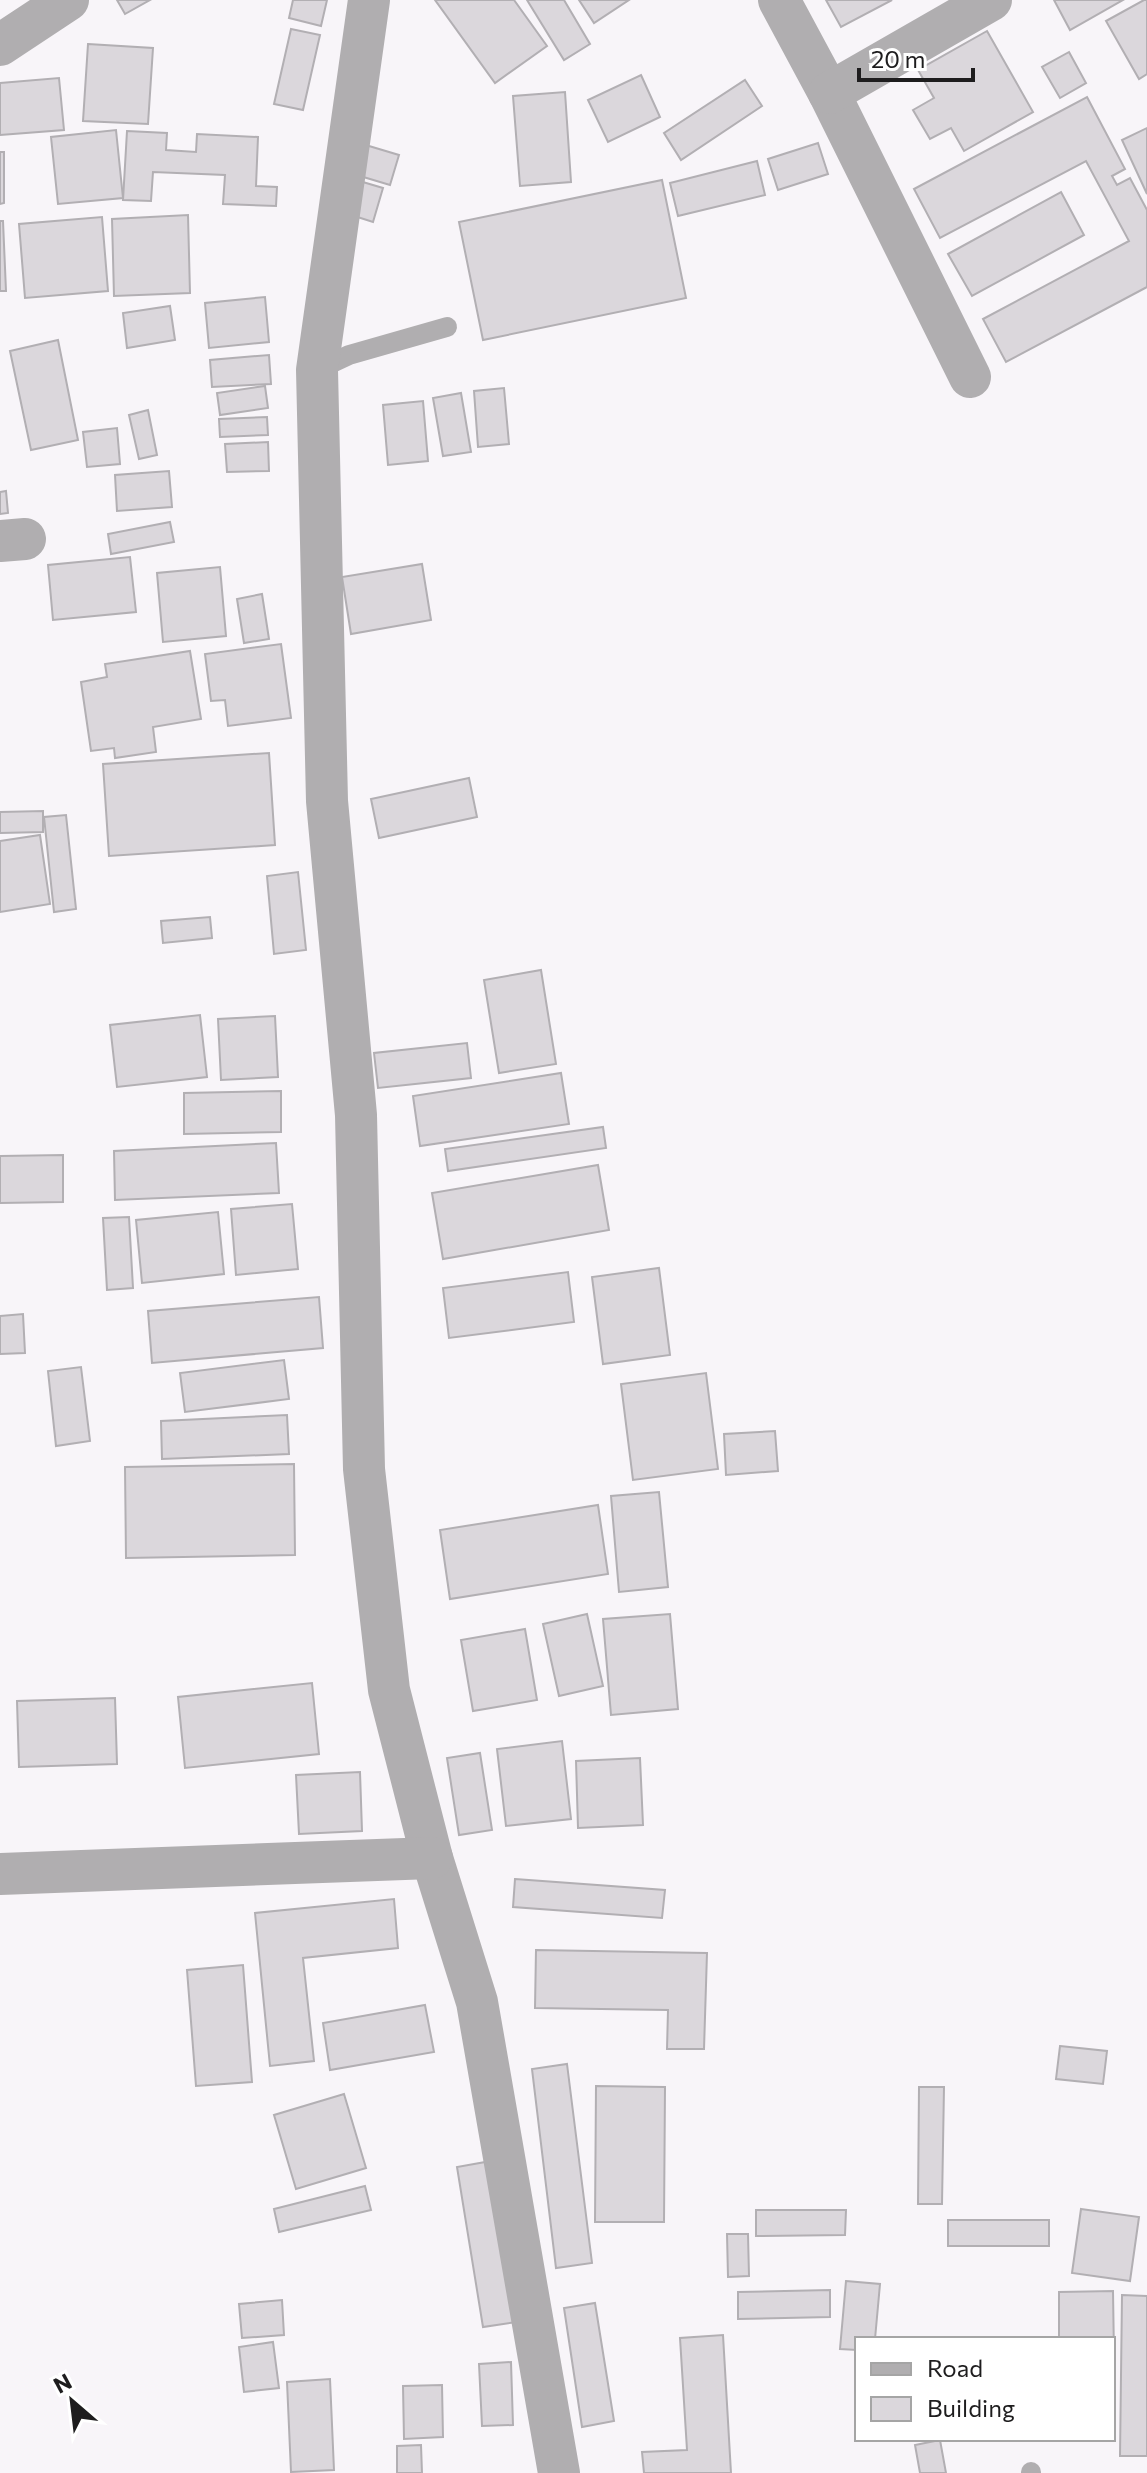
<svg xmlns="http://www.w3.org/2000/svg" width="1147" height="2473" viewBox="0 0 1147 2473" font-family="Commissioner,sans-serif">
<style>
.building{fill:#dbd7dc;stroke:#b2afb3;stroke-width:2}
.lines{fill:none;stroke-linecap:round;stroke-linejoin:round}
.lane{stroke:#b0aeb0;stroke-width:20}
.street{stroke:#b0aeb0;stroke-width:42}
</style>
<rect width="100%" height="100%" fill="#f8f5f9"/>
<g class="building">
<polygon points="117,0 150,0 125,14"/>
<polygon points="293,0 327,0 321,26 289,18"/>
<polygon points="435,0 514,0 547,46 495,83"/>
<polygon points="527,0 564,0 590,44 564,60"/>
<polygon points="579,0 629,0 594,23"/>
<polygon points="826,0 892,0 841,27"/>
<polygon points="1054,0 1123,0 1070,30"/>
<polygon points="1144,0 1147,0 1147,74 1139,79 1106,21"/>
<polygon points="291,29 320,35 303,110 274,104"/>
<polygon points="987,31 1033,112 964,151 951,128 930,139 913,110 934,98 918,70"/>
<polygon points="88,44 153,48 148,124 83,121"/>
<polygon points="1069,52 1086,83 1060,98 1042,67"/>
<polygon points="641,75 660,117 608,142 588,100"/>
<polygon points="59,78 64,130 0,135 0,83"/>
<polygon points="745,80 762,106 681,160 664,133"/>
<polygon points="565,92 571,182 520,186 513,96"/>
<polygon points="1087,97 1125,169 1112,176 1117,185 1130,178 1147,210 1147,287 1006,362 983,319 1129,241 1086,161 940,238 914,189"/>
<polygon points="1147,128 1147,194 1122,140"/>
<polygon points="116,130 123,198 58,204 51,137"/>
<polygon points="127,131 167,133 166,150 196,152 197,134 258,137 256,186 277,187 276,206 223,204 225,175 153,172 151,201 123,200"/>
<polygon points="359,143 399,155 390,185 350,173"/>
<polygon points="818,143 828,174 778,190 768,159"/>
<polygon points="0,152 4,152 4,203 0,204"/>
<polygon points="757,161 765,195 678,216 670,183"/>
<polygon points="356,180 383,188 373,222 345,213"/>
<polygon points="662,180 686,298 483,340 459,222"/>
<polygon points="1061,192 1084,235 972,296 948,254"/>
<polygon points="188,215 190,293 114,296 112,219"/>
<polygon points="102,217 108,291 25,298 19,224"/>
<polygon points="0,221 3,221 6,291 0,291"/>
<polygon points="265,297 269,342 209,348 205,303"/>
<polygon points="170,306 175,340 127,348 123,313"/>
<polygon points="58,340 78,440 31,450 10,351"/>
<polygon points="269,355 271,384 212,387 210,360"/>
<polygon points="265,386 268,408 220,415 217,393"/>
<polygon points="504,388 509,444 478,447 474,391"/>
<polygon points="461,393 471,452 443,456 433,398"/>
<polygon points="423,401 428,461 388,465 383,405"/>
<polygon points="148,410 157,455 139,459 129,415"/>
<polygon points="267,417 268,435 220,437 219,419"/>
<polygon points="117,428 120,464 87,467 83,432"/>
<polygon points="268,442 269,471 227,472 225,444"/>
<polygon points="169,471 172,507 117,511 115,475"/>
<polygon points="6,491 8,513 0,514 0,492"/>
<polygon points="170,522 174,542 111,554 108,534"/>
<polygon points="130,557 136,612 53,620 48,565"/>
<polygon points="422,564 431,620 351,634 342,577"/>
<polygon points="220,567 226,636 163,642 157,573"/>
<polygon points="262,594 269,639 244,643 237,599"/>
<polygon points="281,644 291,718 228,726 225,700 211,701 205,654"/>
<polygon points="190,651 201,719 153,727 156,752 115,758 114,748 91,751 81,682 107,677 105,664"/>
<polygon points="269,753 275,845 109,856 103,764"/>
<polygon points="469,778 477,817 379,838 371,799"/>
<polygon points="43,811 43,832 0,833 0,812"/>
<polygon points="66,815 76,909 54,912 44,817"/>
<polygon points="40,835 50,904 0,912 0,841"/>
<polygon points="298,872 306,950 274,954 267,876"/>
<polygon points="210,917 212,938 163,943 161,921"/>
<polygon points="541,970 556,1064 499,1073 484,980"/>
<polygon points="200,1015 207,1077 117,1087 110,1025"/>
<polygon points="275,1016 278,1077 221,1080 218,1019"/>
<polygon points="467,1043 471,1078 378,1088 374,1053"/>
<polygon points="561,1073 569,1124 420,1146 413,1096"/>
<polygon points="281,1091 281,1132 184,1134 184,1093"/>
<polygon points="603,1127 606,1148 448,1171 445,1149"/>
<polygon points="276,1143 279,1193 115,1200 114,1151"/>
<polygon points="63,1155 63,1202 0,1203 0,1156"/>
<polygon points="598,1165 609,1230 443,1259 432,1193"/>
<polygon points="292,1204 298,1269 236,1275 231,1209"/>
<polygon points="218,1212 224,1274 142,1283 136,1220"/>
<polygon points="129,1217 133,1288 107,1290 103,1218"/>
<polygon points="659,1268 670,1355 603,1364 592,1277"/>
<polygon points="568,1272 574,1322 449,1338 443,1288"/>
<polygon points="319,1297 323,1348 152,1363 148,1311"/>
<polygon points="23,1314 25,1353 0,1354 0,1316"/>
<polygon points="284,1360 289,1399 185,1412 180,1373"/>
<polygon points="81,1367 90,1441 56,1446 48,1371"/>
<polygon points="706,1373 718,1469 633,1480 621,1384"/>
<polygon points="287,1415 289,1454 162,1459 161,1421"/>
<polygon points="775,1431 778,1471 726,1475 724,1434"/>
<polygon points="294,1464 295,1555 126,1558 125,1467"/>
<polygon points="659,1492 668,1587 619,1592 611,1496"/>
<polygon points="598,1505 608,1574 450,1599 440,1530"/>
<polygon points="587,1614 603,1686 559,1696 543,1624"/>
<polygon points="670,1614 678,1709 611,1715 603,1619"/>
<polygon points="525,1629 537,1700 473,1711 461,1640"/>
<polygon points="312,1683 319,1754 185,1768 178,1697"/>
<polygon points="115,1698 117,1764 19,1767 17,1701"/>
<polygon points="562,1741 571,1819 506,1826 497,1749"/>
<polygon points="480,1753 492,1830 459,1835 447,1758"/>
<polygon points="640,1758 643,1825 578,1828 576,1761"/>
<polygon points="360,1772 362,1831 299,1834 296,1775"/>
<polygon points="515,1879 665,1890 662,1918 513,1907"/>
<polygon points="394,1899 398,1948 303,1958 314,2061 270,2066 255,1913"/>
<polygon points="536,1950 707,1953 704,2049 667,2049 668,2010 535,2008"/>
<polygon points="243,1965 252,2082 196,2086 187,1970"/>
<polygon points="425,2005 434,2052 330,2070 323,2023"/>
<polygon points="1060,2046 1107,2051 1103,2084 1056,2079"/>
<polygon points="567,2064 592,2263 556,2268 532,2069"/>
<polygon points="596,2086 665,2087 664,2222 595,2222"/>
<polygon points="919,2087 944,2087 942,2204 918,2204"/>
<polygon points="344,2094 366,2168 296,2189 274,2115"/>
<polygon points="491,2161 517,2322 483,2327 457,2167"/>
<polygon points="365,2186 371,2210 279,2232 274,2209"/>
<polygon points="1081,2209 1139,2217 1130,2281 1072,2273"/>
<polygon points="756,2210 846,2210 845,2235 756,2236"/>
<rect x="948" y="2220" width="101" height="26"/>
<polygon points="727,2234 748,2234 749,2276 728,2277"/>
<polygon points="846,2281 880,2284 875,2339 857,2339 857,2350 840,2349"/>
<polygon points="830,2290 830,2317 738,2319 738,2292"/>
<polygon points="1113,2291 1115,2420 1113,2420 1113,2339 1059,2339 1059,2292"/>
<polygon points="1122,2295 1147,2296 1147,2456 1120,2456"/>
<polygon points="282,2300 284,2335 242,2338 239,2304"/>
<polygon points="595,2303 614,2421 582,2427 564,2308"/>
<polygon points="723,2335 731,2473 644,2473 642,2452 687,2450 680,2338"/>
<polygon points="273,2342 279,2388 244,2392 239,2347"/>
<polygon points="511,2362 513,2425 482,2426 479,2364"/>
<polygon points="330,2379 334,2470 291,2472 287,2382"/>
<polygon points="442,2385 443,2437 404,2439 403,2386"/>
<polygon points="940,2440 946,2473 920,2473 915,2445"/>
<polygon points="421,2445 422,2473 397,2473 397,2446"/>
</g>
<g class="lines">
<g class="lane">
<polyline points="317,370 349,355 447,327"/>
<polyline points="1031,2472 1031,2473"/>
</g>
<g class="street">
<polyline points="369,0 317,370 327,801 356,1115 364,1469 389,1690 432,1858 477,2002 559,2473"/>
<polyline points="779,0 829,93 970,377"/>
<polyline points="0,45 68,0"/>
<polyline points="829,93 991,0"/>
<polyline points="0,541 25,539"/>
<polyline points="0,1874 432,1858"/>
</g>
</g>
<rect x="855" y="2337" width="260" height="104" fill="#ffffff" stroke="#a5a5a5" stroke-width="2"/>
<rect x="871" y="2363" width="40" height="12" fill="#b0aeb0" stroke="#a5a5a5" stroke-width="2"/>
<text x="927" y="2377" font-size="24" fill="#1e1d1e">Road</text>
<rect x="871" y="2397" width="40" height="24" fill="#dbd7dc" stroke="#a5a5a5" stroke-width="2"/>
<text x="927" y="2417" font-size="24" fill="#1e1d1e">Building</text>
<g transform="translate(72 2401) rotate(332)" stroke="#ffffff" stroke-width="6" paint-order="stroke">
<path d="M0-6L14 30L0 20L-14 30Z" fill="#1e1d1e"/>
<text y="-12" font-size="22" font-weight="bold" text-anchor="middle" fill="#1e1d1e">N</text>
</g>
<path d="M859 68v12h114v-12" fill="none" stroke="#1e1d1e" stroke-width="4"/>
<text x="871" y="68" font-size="24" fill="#1e1d1e" stroke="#ffffff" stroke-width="6" paint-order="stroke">20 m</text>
</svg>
